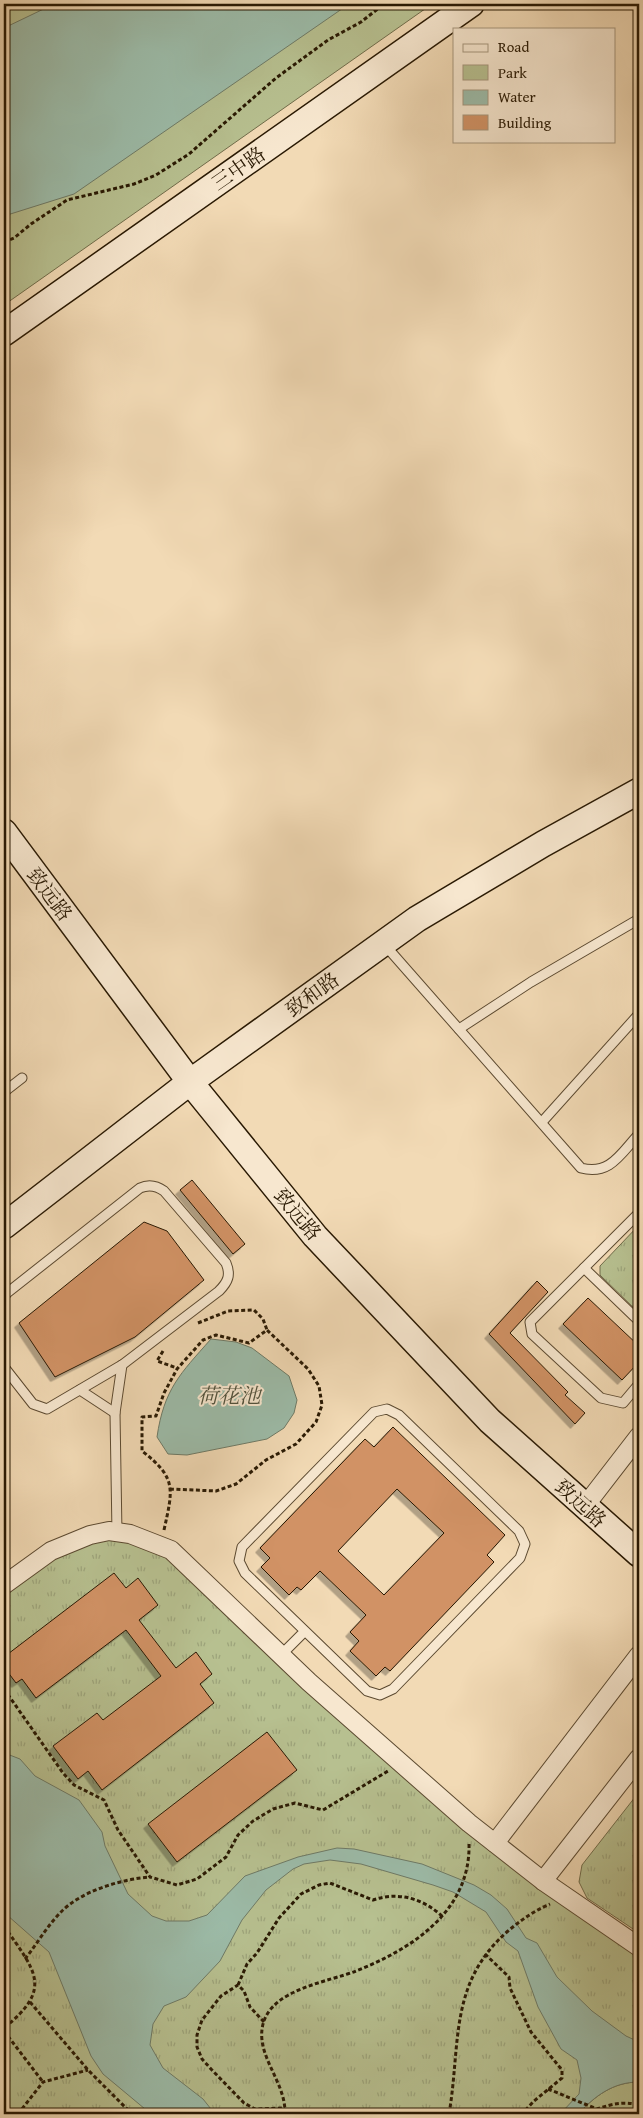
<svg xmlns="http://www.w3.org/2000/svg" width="643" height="2118" viewBox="0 0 643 2118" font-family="'Gentium Book Plus','Noto Serif SC',serif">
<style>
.grass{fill:url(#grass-tufts);stroke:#706c4a}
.park{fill:#b7c090;stroke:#706c4a}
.water{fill:#9cbba8;stroke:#6e7a66}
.building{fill:#d19265;stroke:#291903;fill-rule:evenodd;filter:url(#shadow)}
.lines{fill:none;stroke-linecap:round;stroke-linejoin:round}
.lane-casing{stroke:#5b4930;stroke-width:11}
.street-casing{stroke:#5b4930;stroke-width:20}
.secondary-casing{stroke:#291903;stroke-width:28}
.path{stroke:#291903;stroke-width:3;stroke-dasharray:4 2.5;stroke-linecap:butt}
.lane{stroke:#f7e7cf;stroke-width:9}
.street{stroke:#f7e7cf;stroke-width:18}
.secondary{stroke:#f7e7cf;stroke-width:25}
.labels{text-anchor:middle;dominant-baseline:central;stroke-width:4;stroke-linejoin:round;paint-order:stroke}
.street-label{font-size:20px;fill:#291903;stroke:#f7e7cf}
.water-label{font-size:21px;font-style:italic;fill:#51523d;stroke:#f7e7cf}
</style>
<defs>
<pattern id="grass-tufts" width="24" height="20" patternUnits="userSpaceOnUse" patternTransform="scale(1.25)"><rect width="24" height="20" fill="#b7c090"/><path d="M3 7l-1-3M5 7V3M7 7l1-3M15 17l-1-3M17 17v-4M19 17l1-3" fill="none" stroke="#9da47b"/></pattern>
<filter id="shadow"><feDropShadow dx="-4.5" dy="4.5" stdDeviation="0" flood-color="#0004"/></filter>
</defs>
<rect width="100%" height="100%" fill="#f2dab5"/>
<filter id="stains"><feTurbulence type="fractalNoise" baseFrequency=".004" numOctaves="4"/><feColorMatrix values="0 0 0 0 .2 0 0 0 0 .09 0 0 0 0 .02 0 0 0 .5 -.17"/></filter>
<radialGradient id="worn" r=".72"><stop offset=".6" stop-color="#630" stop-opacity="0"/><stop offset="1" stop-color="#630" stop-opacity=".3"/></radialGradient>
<g class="grass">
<polygon points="639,1225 639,1313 600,1275 600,1266"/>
<polygon points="90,1535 150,1540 346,1715 639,1947 639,2114 4,2114 4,1585"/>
<polygon points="639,1792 639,1933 587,1898 579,1882 582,1865"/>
</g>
<g class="park">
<polygon points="4,4 432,4 4,305"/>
<path d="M639,2082v32h-61c17,-18 35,-32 61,-32z"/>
</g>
<g class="water">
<polygon points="54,4 349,4 74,194 4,216 4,28"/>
<path d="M211,1339l25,3 16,6 37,28 8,24 -3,13 -10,15 -17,11 -80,16 -19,-1 -11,-17c7,-48 23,-63 54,-98z"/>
<path d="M4,1750l3,4 13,5 15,17 44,24 23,32 3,14 23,48 24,22 14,5h23l18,-6 38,-39 53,-19 39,-9 17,1 68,15 52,21 17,10 16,14 19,29 11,5 20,34 35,34 34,25 13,6v40c-26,0 -44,14 -61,32h-18l19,-20 2,-16 -4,-18 -16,-11 -23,-42 -20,-56 -12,-9 -20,-30 -33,-20 -20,-7 -72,-21 -31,-4 -26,4 -11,5 -27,21 -24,30 -22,41 -34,36 -22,9 -11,18 -3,21 13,23 40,31 12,15h-64l-48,-40 -12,-18 -42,-104 -42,-37 -3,-10z"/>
</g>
<g class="building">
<polygon points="192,1180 245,1244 233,1254 180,1190"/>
<polygon points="144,1222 167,1231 204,1280 135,1337 55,1377 19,1323"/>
<polygon points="537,1281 548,1292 510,1333 568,1392 565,1395 585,1413 575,1424 489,1334"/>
<polygon points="588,1298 639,1346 639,1362 622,1380 563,1324"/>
<path d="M393,1427l112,108 -18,20 7,7 -104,109 -5,-4 -9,9 -26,-25 9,-10 -9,-9 16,-17 -46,-44 -19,19 -4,-3 -8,8 -28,-28 9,-9 -10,-10 105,-109 9,8zM397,1489l47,44 -60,62 -46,-44z"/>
<polygon points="114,1573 126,1588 138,1578 158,1605 139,1620 176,1668 196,1652 212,1674 200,1684 214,1703 102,1790 88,1771 78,1779 53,1746 97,1713 103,1720 161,1676 126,1630 36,1698 22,1679 16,1683 4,1667 4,1657"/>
<polygon points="267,1732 297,1770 177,1862 148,1824"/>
</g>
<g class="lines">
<defs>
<g id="lane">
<path d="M384,944l197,224c29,8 40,-15 58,-34"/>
<polyline points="459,1029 531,982 639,919"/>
<polyline points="4,1092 22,1078"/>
<polyline points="542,1122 639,1014"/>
<polyline points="639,1213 530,1322 532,1334 601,1398 623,1403 639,1384"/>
<polyline points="584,1268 639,1321"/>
<path d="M4,1297l3,-4 133,-105c9,-4 17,-2 24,3l62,72c5,12 2,19 -7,28l-97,74 -75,44 -14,-5 -29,-37"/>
<polyline points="80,1390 115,1413"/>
<polyline points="117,1533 115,1413 122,1365"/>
<polyline points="281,1655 305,1631 367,1691 380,1695 393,1689 520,1558 525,1544 519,1531 399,1415 387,1409 374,1412 242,1547 239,1561 245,1573 305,1631"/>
</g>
<g id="street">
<polyline points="585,1506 639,1436"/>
<polyline points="4,1585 51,1551 90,1535 109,1531 130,1534 171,1550 309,1682 469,1823 543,1881 639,1947"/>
<polyline points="495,1843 639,1655"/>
<polyline points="543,1881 639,1758"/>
</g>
<g id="secondary">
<polyline points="4,333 471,4"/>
<polyline points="4,832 190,1082 315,1236 490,1421 639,1554"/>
<polyline points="4,1226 190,1082 417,919 543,844 639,791"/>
</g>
</defs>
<use href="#lane" class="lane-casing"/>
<use href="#street" class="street-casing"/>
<use href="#secondary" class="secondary-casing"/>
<g class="path">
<polyline points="4,242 14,238 31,224 67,200 134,184 156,175 189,154 276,78 328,40 361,22 384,4"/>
<polyline points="198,1323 228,1311 254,1310 263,1319 267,1330"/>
<polyline points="163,1351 157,1361 177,1368"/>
<path d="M164,1530c9,-41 13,-52 -22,-79v-34l14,-1 8,-23 13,-24 26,-29 13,-5 33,8 18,-13 41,39 11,17 3,19 -6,17 -20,22 -30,16 -30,24 -20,7 -45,-2"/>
<polyline points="4,1689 63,1773 74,1785 104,1800 118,1830 150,1877 177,1885 197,1879 226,1857 238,1835 253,1821 273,1809 295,1803 323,1810 388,1771"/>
<path d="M4,1926c31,45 50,62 0,102"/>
<polyline points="485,1954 509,1977 510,1988 531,2032 562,2070 562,2078 534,2101 522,2114"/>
<path d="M25,1959c12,-15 22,-33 36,-47 20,-21 61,-33 89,-35"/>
<path d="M238,1985l9,-21 10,-11 22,-35 22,-24 18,-9 11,-2 43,17c26,-9 51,-1 70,17"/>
<polyline points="30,2002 88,2070 132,2114"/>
<polyline points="264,2022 250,2007 244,1991 238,1985 221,1996 202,2020 197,2035 197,2047 202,2059 211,2069 244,2103 255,2109 285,2108"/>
<polyline points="4,2031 43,2082"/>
<path d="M548,2089l49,20c15,-5 26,-8 42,-4"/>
<polyline points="18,2114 43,2082 88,2070"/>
<path d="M285,2114c1,-33 -30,-58 -22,-90 9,-35 65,-42 93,-53 56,-22 115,-60 113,-128"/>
<path d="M449,2114c12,-69 -1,-131 59,-183 13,-11 26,-20 42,-27"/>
<polyline points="595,2114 597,2109"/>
</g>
<use href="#lane" class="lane"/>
<use href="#street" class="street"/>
<use href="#secondary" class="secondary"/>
</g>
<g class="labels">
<g class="street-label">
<text transform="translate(238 168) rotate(-35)">三中路</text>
<text transform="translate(50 894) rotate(53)">致远路</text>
<text transform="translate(312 994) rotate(-36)">致和路</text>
<text transform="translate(298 1214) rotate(50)">致远路</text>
<text transform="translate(581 1503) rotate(42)">致远路</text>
</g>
<g class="water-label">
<text x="229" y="1395">荷花池</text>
</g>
</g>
<rect width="643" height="2118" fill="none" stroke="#f2dab5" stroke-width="20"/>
<rect x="5" y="5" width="633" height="2108" fill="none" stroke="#291903" stroke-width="2.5"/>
<rect x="10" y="10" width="623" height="2098" fill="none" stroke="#291903"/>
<rect x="453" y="28" width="162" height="115" fill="#f7e7cf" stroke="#a5957d"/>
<rect x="463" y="44" width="25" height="8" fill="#f7e7cf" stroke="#a5957d"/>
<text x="498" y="52" font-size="15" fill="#291903">Road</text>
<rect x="463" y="65" width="25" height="15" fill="#b7c090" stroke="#a5957d"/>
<text x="498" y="78" font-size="15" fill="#291903">Park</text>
<rect x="463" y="90" width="25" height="15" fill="#9cbba8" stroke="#a5957d"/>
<text x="498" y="102" font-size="15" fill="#291903">Water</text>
<rect x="463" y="115" width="25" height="15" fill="#d19265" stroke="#a5957d"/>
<text x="498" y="128" font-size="15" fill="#291903">Building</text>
<rect width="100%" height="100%" filter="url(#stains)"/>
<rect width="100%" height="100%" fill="url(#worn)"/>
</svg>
